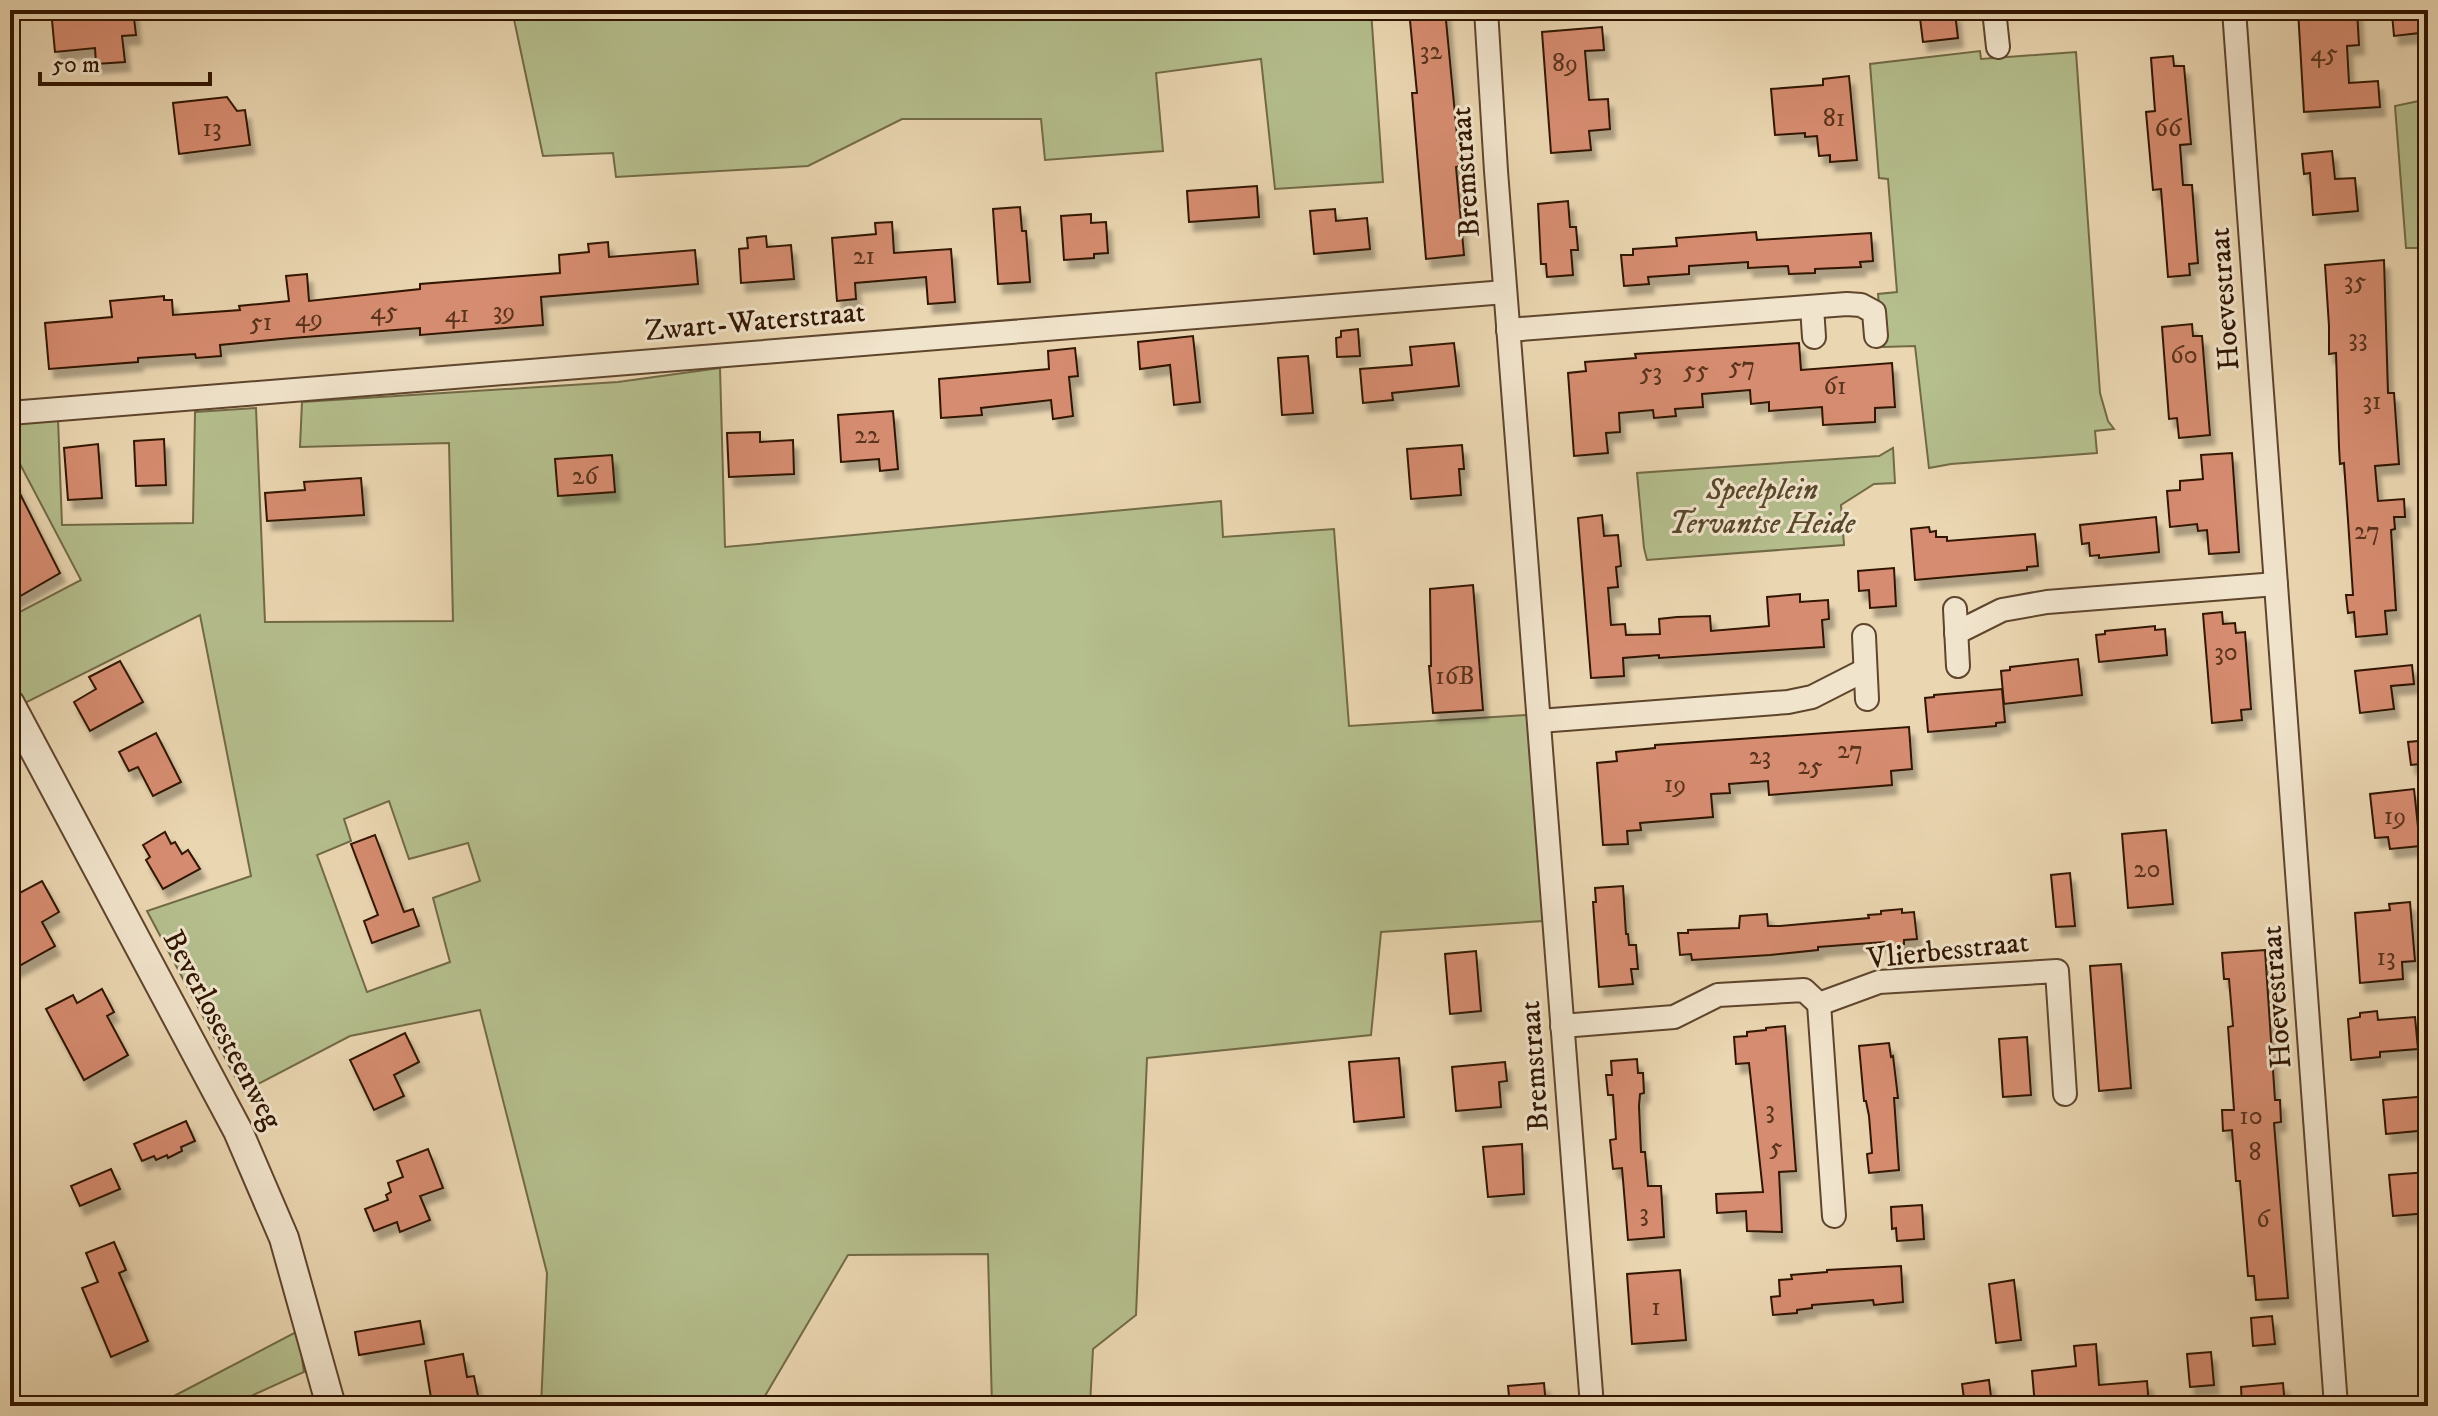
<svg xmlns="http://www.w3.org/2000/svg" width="2438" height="1416" viewBox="0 0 2438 1416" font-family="'IM FELL DW Pica',serif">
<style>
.green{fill:#b5be8d;stroke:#726a46;stroke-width:2;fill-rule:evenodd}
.building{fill:#d68c6f;stroke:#301500;stroke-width:2;filter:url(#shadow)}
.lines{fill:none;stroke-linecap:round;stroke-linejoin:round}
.minor-casing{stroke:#5e452c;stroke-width:26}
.tertiary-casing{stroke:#5e452c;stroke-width:32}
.minor{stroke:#f1e4cc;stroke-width:22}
.tertiary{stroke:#f1e4cc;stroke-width:28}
.labels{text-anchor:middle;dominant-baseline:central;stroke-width:6;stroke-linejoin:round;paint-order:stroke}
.number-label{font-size:26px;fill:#5a331c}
.street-label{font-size:30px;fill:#301500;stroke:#f1e4cc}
.park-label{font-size:30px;font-style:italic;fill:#58482a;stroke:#f1e4cc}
</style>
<defs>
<filter id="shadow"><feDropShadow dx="5" dy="9" stdDeviation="2" flood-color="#0004"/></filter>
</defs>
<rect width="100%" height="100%" fill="#ead6b1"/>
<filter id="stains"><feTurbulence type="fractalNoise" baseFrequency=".0025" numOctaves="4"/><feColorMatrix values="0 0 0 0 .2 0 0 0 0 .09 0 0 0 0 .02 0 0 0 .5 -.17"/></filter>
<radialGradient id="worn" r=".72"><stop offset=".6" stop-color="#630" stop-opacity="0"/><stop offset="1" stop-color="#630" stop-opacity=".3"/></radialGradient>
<g class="green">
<polygon points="512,10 1371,10 1383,182 1275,189 1261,59 1156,73 1163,151 1045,160 1041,119 902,119 808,166 616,177 613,153 543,156"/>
<polygon points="1980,51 1981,59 2076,52 2100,393 2108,421 2114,429 2095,431 2097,453 1951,464 1929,468 1915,346 1883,347 1882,340 1878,294 1897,292 1888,179 1879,178 1870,64"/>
<polygon points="2428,99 2428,248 2406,248 2395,106"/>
<path d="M720,368l5,179 496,-46 2,36 111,-8 15,197 179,-11 15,206 -162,11 -10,103 -224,23 -11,257 -43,34 -3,56 -98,1 -4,-152 -140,1 -89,151h-218l6,-133 -67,-263 -130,26 -107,56 -96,-181 104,-35 -51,-261 -175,88 -15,-28v-58l71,-37 -71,-135v-22l48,-4 4,106 131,-2 2,-111 61,-4 9,214 188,-1 -4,-178 -149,4 2,-45 316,-20zM389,801l20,58 59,-16 12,38 -47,17 17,64 -83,30 -50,-137 34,-14 -7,-22z"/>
<polygon points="1893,448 1895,483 1874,484 1841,505 1844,545 1647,560 1644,548 1637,473 1879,456"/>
<polygon points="298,1331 304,1372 229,1406 155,1406"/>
</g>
<g class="building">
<polygon points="51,10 133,10 136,35 122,36 125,62 96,64 95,48 55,52"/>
<polygon points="1409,10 1445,10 1460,166 1456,167 1464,255 1426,259 1412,93 1417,93"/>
<polygon points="1919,10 1955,13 1958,38 1923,42"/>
<polygon points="2298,10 2357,10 2359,45 2347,46 2349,83 2378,81 2380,107 2304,112"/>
<polygon points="2426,11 2428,32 2394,36 2392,14"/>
<polygon points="1602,27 1604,50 1585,51 1589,100 1608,99 1610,129 1589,131 1591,150 1551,153 1542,32"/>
<polygon points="2173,56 2174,66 2184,66 2191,144 2180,145 2183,185 2192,185 2198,263 2189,264 2190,275 2168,277 2161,189 2153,190 2146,112 2155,111 2151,58"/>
<polygon points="1849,76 1857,160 1830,162 1830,155 1819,156 1817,136 1805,137 1805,133 1775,135 1771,89 1823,85 1823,79"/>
<polygon points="227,97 237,111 245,110 250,145 179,154 173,103"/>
<polygon points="2332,151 2335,179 2355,178 2358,211 2313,215 2310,173 2304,174 2302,154"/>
<polygon points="1257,186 1259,217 1189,222 1187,191"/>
<polygon points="1568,201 1570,227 1576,227 1578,250 1571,250 1573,275 1547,277 1546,264 1541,264 1538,204"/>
<polygon points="1020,207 1022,231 1026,231 1030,282 998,284 993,209"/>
<polygon points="1335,209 1336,221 1367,218 1370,249 1314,254 1310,211"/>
<polygon points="1091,214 1091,223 1106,222 1108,253 1094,254 1094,258 1064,260 1061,216"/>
<polygon points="892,222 894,253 951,249 955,302 928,304 926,277 855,283 856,299 837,301 832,238 876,234 875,223"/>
<polygon points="1756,232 1757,240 1871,233 1873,261 1860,262 1861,267 1815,269 1815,273 1789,274 1788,266 1748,268 1748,262 1689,266 1689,274 1648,277 1649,284 1624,286 1621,255 1633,255 1633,249 1677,246 1676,238"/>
<polygon points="766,236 767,247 791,245 794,279 741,283 739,249 748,248 747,238"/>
<polygon points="608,242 609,257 695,250 698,284 541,297 543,325 420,335 420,328 292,338 220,345 221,356 196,358 195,354 138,358 138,362 49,369 45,323 112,317 110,301 164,296 164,300 172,300 173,315 240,310 239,306 289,301 286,276 307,274 309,301 420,289 420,284 560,273 559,255 589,252 588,244"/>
<polygon points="2384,260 2388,393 2394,393 2399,464 2375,466 2378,501 2404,499 2405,517 2394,517 2395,529 2391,530 2396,610 2385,611 2387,634 2356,637 2354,612 2348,613 2346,595 2353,595 2348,520 2344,463 2340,464 2339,447 2336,353 2329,354 2329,326 2325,265"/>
<polygon points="2192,324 2193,336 2202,336 2210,435 2179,438 2177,418 2169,419 2162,327"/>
<polygon points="1358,329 1360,356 1337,357 1336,338 1341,337 1341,331"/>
<polygon points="1193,336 1200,402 1174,405 1170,365 1140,369 1138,342"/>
<polygon points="1454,343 1459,386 1392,393 1393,400 1363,403 1360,369 1412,365 1410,347"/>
<polygon points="1799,343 1801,370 1892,363 1895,407 1875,408 1875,422 1823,425 1822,407 1769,411 1769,402 1751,404 1750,390 1702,394 1703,407 1675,409 1676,416 1654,418 1653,410 1619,413 1620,432 1606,433 1608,453 1574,456 1568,373 1586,371 1585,362 1636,358 1635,354"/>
<polygon points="1075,348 1078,376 1069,377 1073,416 1053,419 1051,400 981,408 982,415 941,418 939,379 1049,369 1048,351"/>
<polygon points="1308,356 1313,413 1282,415 1278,358"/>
<polygon points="893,411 898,469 880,471 879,459 841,462 838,415"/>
<polygon points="760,432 760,442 793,440 794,474 729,477 727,433"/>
<polygon points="164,439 166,485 136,486 134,441"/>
<polygon points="98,444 102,498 68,500 64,448"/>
<polygon points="1462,445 1464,469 1459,469 1461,495 1411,499 1407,449"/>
<polygon points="2232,453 2239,552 2209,554 2207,530 2198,531 2197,524 2170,527 2167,491 2180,490 2180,481 2203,479 2201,455"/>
<polygon points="612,455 615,492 558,496 555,459"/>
<polygon points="10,474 60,573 10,602"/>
<polygon points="361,478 364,515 267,521 265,493 305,490 304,482"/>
<polygon points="1602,515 1604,536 1618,535 1621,566 1616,567 1618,587 1608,588 1611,625 1625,624 1626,635 1660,634 1659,619 1677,617 1710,616 1711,631 1769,626 1767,597 1800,594 1800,602 1828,600 1829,619 1822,620 1824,647 1659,658 1659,655 1623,658 1624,676 1591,678 1578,518"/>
<polygon points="2156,517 2159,552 2099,558 2099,555 2090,556 2089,543 2082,544 2080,525"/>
<polygon points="1929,527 1930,532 1936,531 1936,537 1947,537 1947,541 2035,534 2038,566 2027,567 2027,570 1915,580 1911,529"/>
<polygon points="1894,568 1896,606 1870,608 1869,590 1859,591 1858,571"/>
<polygon points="1473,585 1483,710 1433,713 1429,666 1431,666 1430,589"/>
<polygon points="2222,612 2223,624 2235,623 2236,633 2245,632 2251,709 2241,710 2242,720 2212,723 2203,614"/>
<polygon points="2155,626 2155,630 2165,629 2167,655 2099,662 2096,635 2105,634 2105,631"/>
<polygon points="2078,659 2082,695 2004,704 2001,671 2010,670 2010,667"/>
<polygon points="120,661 143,702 90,731 74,702 96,689 89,677"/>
<polygon points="2412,665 2414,684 2391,686 2394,709 2360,713 2355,671"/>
<polygon points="2002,689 2005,722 1996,723 1996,726 1928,732 1925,698 1934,697 1934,695"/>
<polygon points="1909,727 1912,769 1891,771 1892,785 1769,795 1768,781 1729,784 1730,793 1711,794 1713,817 1640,823 1641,830 1627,831 1628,844 1603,845 1597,763 1617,761 1616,752 1655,748 1655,745"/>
<polygon points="156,733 181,782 153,796 138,767 129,771 119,752"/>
<polygon points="2428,740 2428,763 2411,765 2408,742"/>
<polygon points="2414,789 2420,846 2390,849 2388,837 2375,838 2370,794"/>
<polygon points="2166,830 2173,904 2128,908 2122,834"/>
<polygon points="165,832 171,844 175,842 182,854 188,850 200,869 163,889 146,860 150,857 143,845"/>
<polygon points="375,835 404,912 413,909 419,926 372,943 364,921 378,915 351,844"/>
<polygon points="2070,873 2075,926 2056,927 2051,875"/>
<polygon points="42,881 59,912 42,922 55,946 10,971 10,898"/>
<polygon points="1623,886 1626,934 1628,934 1629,945 1636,945 1638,969 1631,969 1633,984 1599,987 1593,902 1596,902 1595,888"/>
<polygon points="2410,902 2415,961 2402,962 2403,979 2360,983 2355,913 2390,910 2389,904"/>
<polygon points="1902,909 1902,913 1914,912 1917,939 1904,940 1904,944 1884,945 1884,942 1818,947 1818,950 1770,955 1692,960 1691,954 1680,955 1678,933 1688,933 1688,930 1739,928 1740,916 1767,914 1768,926 1780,926 1869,918 1868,915 1881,914 1881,911"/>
<polygon points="2265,950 2275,1100 2280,1100 2281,1122 2274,1123 2288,1298 2256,1300 2254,1276 2248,1276 2240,1181 2236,1181 2232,1130 2223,1131 2222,1110 2234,1110 2228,1027 2233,1026 2229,979 2224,979 2222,953"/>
<polygon points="1476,951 1481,1011 1450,1014 1445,954"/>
<polygon points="2121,964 2131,1088 2099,1091 2090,966"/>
<polygon points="102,989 114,1012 107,1016 128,1055 84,1080 46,1009 73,995 77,1003"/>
<polygon points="2377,1011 2378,1020 2415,1017 2418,1049 2380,1052 2380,1057 2351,1060 2348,1019 2360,1017 2360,1013"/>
<polygon points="1785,1026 1796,1171 1779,1172 1782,1232 1747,1231 1746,1211 1717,1213 1716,1194 1763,1192 1749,1063 1736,1064 1734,1037 1747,1036 1747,1032 1766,1030 1766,1028"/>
<polygon points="405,1033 419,1062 394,1075 404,1096 374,1110 350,1060"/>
<polygon points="2027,1037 2031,1095 2003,1097 1999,1039"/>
<polygon points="1889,1043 1891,1057 1893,1056 1898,1098 1894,1098 1899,1170 1869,1173 1867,1154 1872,1153 1869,1116 1866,1101 1864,1101 1859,1046"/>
<polygon points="1399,1058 1404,1117 1354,1122 1349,1062"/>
<polygon points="1637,1059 1638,1073 1643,1073 1644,1093 1640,1094 1639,1106 1641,1152 1645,1152 1648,1186 1661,1186 1664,1237 1628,1240 1622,1168 1613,1169 1610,1140 1616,1139 1613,1095 1608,1095 1606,1075 1612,1075 1611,1061"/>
<polygon points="1505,1062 1507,1081 1499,1082 1501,1107 1456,1111 1452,1067"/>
<polygon points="2428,1096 2428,1130 2386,1134 2383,1100"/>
<polygon points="186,1121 195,1141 181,1147 182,1151 168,1158 167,1155 156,1160 154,1156 142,1161 134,1144"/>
<polygon points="1522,1144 1524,1194 1488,1197 1483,1147"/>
<polygon points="428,1149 443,1188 420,1196 430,1220 400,1232 397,1222 374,1231 365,1209 388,1200 386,1195 391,1192 388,1183 403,1177 397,1161"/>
<polygon points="111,1169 120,1189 80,1206 71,1186"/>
<polygon points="2428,1172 2428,1213 2393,1216 2389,1175"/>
<polygon points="1922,1205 1924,1239 1897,1241 1896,1228 1892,1229 1891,1207"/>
<polygon points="114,1242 126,1270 119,1273 148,1341 111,1357 82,1288 98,1282 86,1253"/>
<polygon points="1901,1266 1903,1302 1874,1305 1873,1300 1812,1305 1812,1308 1797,1310 1797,1313 1773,1315 1771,1297 1780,1296 1779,1280 1792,1279 1791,1275 1827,1272 1827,1270"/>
<polygon points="1680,1270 1686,1340 1632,1344 1627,1274"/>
<polygon points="2014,1280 2021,1340 1996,1343 1989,1284"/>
<polygon points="2272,1316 2275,1344 2253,1346 2251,1318"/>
<polygon points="420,1321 424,1344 359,1355 355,1332"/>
<polygon points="2096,1344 2099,1385 2147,1381 2149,1406 2035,1406 2032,1371 2076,1366 2074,1346"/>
<polygon points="2211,1352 2214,1385 2190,1387 2187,1354"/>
<polygon points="463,1354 467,1377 474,1376 478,1396 432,1404 425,1361"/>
<polygon points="1989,1380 1992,1406 1965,1406 1962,1384"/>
<polygon points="1544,1383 1546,1406 1510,1406 1508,1386"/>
<polygon points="2283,1383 2285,1406 2242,1406 2241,1387"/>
</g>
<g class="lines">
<defs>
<g id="minor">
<polyline points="1486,10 1496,171 1592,1406"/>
<polyline points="1994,10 1998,47"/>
<polyline points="2234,10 2336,1406"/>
<polyline points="1812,307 1814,337"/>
<polyline points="1508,330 1847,304 1861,305 1874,312 1876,336"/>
<polyline points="10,413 1505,292"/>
<polyline points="1955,609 1958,666"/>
<polyline points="1956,633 2002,610 2047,602 2276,584"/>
<polyline points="1864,636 1867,699"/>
<polyline points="1539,721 1788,702 1812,697 1865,670"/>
<polyline points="1819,1004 1834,1216"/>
<polyline points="1562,1026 1674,1017 1718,995 1804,990 1819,1004 1879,982 2057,971 2065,1094"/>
</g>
<polyline id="tertiary" points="10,704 238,1131 284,1238 331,1406"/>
</defs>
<use href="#minor" class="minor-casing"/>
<use href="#tertiary" class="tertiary-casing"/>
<use href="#minor" class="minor"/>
<use href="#tertiary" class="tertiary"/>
</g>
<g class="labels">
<g class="number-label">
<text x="1431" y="51">32</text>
<text x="2324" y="53">45</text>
<text x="1565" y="63">89</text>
<text x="1834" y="118">81</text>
<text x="212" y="128">13</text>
<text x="2168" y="128">66</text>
<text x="864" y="256">21</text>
<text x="2355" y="281">35</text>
<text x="384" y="311">45</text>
<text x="504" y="311">39</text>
<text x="457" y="314">41</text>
<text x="309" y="318">49</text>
<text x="261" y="322">51</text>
<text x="2358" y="338">33</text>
<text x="2184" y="355">60</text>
<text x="1742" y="366">57</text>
<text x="1696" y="370">55</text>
<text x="1651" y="372">53</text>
<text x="1835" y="386">61</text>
<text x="2372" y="401">31</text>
<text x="867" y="435">22</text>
<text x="585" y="476">26</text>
<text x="2367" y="531">27</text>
<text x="2226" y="652">30</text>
<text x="1455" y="676">16B</text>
<text x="1850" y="750">27</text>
<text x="1760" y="756">23</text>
<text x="1810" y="766">25</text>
<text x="1675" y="784">19</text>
<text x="2395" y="816">19</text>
<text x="2147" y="869">20</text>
<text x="2386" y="957">13</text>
<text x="1770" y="1110">3</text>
<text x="2251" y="1116">10</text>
<text x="1776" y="1147">5</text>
<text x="2255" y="1152">8</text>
<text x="1644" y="1213">3</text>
<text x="2263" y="1219">6</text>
<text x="1656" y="1307">1</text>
</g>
<g class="street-label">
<text transform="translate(1466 172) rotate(-94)">Bremstraat</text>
<text transform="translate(2225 299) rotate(-94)">Hoevestraat</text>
<text transform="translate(755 322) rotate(-5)">Zwart-Waterstraat</text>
<text transform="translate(1948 951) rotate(-6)">Vlierbesstraat</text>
<text transform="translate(2277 997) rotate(-94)">Hoevestraat</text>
<text transform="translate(222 1030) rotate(62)">Beverlosesteenweg</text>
<text transform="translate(1535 1066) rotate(-94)">Bremstraat</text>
</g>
<g class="park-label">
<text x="1762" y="490">Speelplein<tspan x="1762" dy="34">Tervantse Heide</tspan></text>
</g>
</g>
<rect width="2438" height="1416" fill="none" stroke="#ead6b1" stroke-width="40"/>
<rect x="12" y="12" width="2414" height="1392" fill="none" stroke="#301500" stroke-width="4"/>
<rect x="20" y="20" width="2398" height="1376" fill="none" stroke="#301500" stroke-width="2"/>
<path d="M40 72v12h170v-12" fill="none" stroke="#301500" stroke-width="4"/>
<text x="52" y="72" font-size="24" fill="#301500" stroke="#f1e4cc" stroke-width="6" paint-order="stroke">50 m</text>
<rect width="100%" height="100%" filter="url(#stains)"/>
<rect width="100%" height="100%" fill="url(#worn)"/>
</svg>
